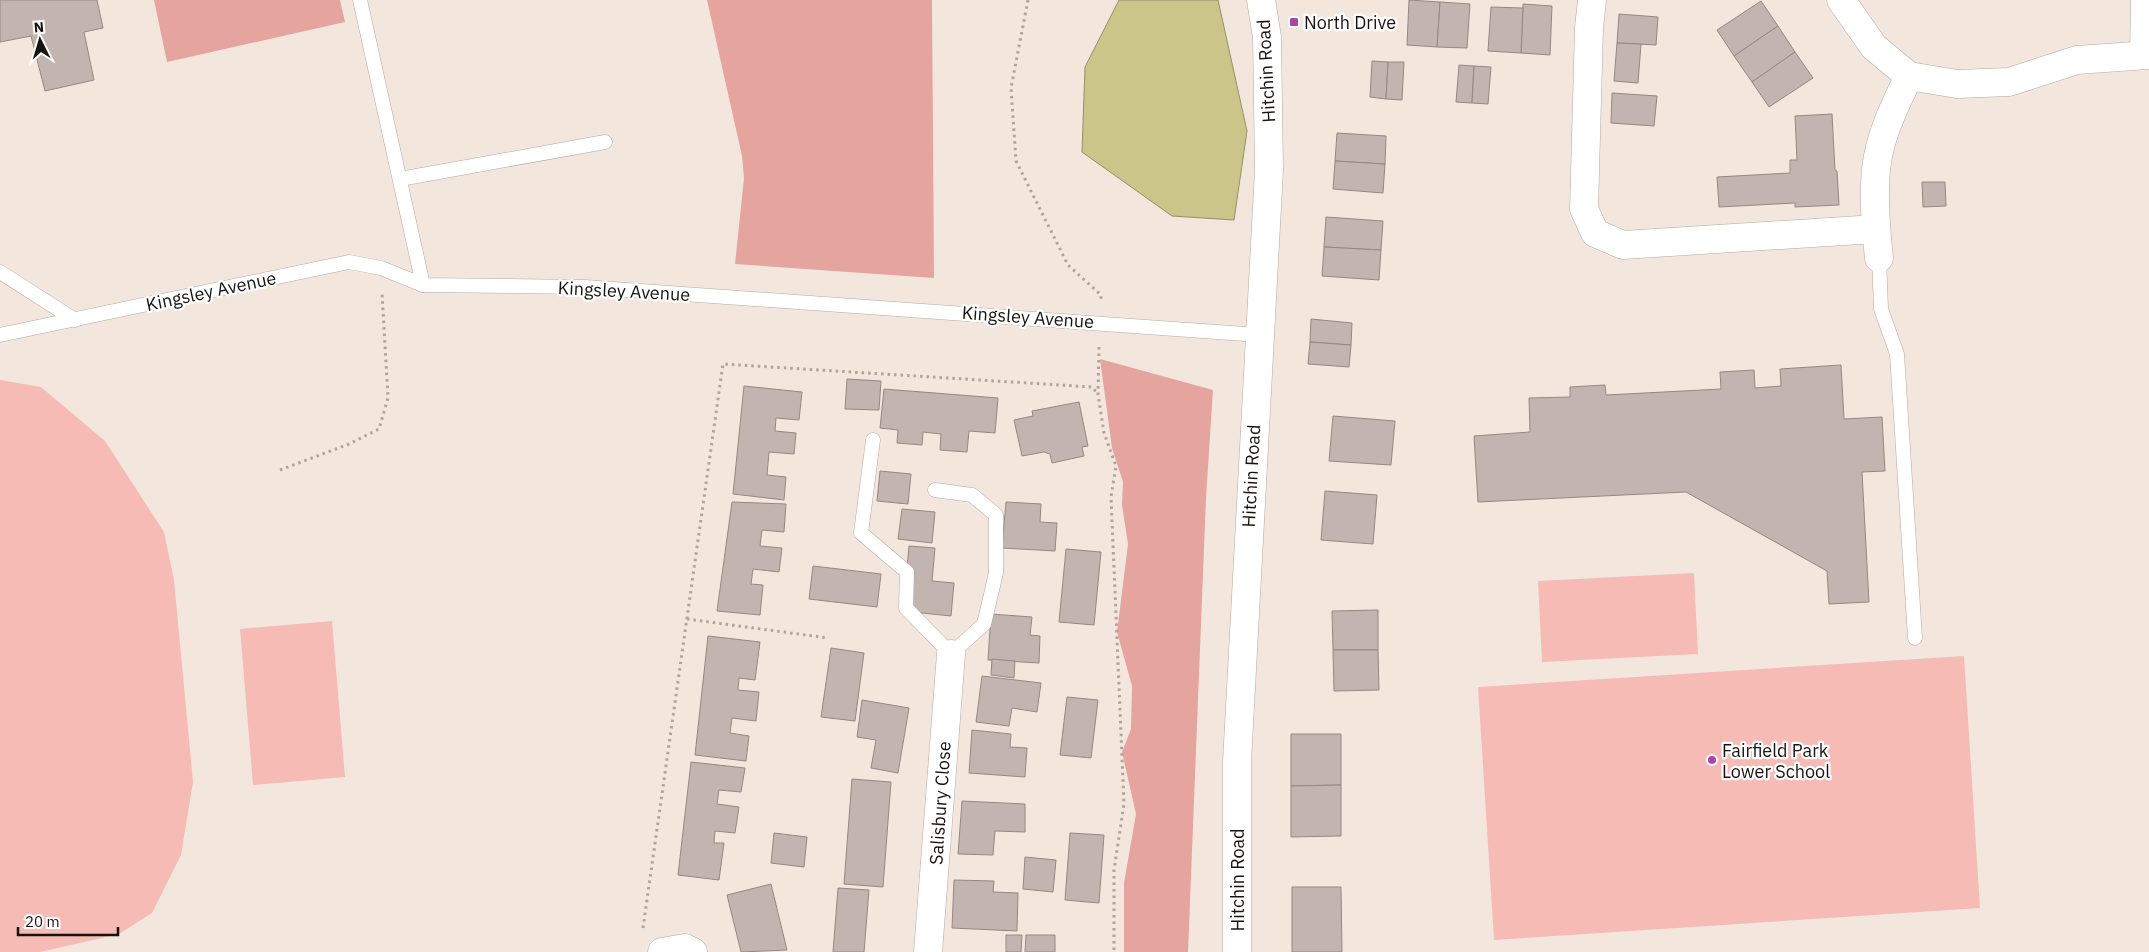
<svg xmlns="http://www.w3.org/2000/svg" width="2149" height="952" viewBox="0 0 2149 952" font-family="'IBM Plex Sans',sans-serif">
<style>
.green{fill:#f7bbb5}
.forest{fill:#e5a49e}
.water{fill:#cbc589;stroke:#959065}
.building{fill:#c2b4ae;stroke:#958882}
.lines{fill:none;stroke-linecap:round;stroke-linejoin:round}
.service-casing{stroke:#b4a99f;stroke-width:15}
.minor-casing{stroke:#b4a99f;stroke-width:29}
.tertiary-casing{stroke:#b4a99f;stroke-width:29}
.path{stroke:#aea49d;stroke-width:3;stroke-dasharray:2.5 4;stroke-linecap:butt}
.service{stroke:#fff;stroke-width:14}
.minor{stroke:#fff;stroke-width:28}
.tertiary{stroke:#fff;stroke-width:28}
.poi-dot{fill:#a945ab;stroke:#fff;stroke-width:2}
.labels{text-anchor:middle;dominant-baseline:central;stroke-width:4.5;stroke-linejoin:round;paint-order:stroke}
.poi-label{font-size:18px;fill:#171310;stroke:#fff;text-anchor:start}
.street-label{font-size:18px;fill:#171310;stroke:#fff}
</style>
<rect width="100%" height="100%" fill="#f3e7dd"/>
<g class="green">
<polygon points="0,380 41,387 105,441 164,532 174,580 193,782 181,855 152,913 119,934 40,952 0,952"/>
<polygon points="1694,573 1698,654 1542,662 1538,581"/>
<polygon points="332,621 345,777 253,785 240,629"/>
<polygon points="1964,656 1980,908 1494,940 1478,687"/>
</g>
<g class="forest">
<polygon points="154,0 340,0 345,22 167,62"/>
<polygon points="707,0 932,0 934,278 735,264 744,178 742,156"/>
<polygon points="1100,359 1213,390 1206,498 1188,952 1124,952 1124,883 1136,814 1122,752 1131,729 1132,686 1117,632 1128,544 1122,505 1123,482 1112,448"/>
</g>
<polygon class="water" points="1119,0 1218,0 1247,131 1234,220 1172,216 1082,152 1085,67"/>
<g class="building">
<polygon points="0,0 97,0 103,28 84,32 94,80 45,91 31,36 0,42"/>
<polygon points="1409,0 1440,2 1437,47 1407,45"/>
<polygon points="1761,1 1778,26 1734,56 1717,30"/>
<polygon points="1440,2 1470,4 1467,48 1437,47"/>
<polygon points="1523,4 1552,6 1550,55 1521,53"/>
<polygon points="1491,7 1523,8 1521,53 1488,51"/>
<polygon points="1619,14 1658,17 1656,45 1617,43"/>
<polygon points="1778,26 1795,52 1752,82 1734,56"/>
<polygon points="1617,43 1641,44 1638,83 1614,81"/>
<polygon points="1795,52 1813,78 1769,107 1752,82"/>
<polygon points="1372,61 1388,62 1386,99 1370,97"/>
<polygon points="1388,62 1404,62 1402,100 1386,99"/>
<polygon points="1459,65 1474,66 1472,103 1456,102"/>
<polygon points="1474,66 1491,67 1488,104 1472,103"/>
<polygon points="1612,93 1657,96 1654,126 1611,123"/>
<polygon points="1832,114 1835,170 1837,171 1839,205 1795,207 1795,203 1719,207 1717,177 1790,173 1790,160 1797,160 1795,116"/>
<polygon points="1337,133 1386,136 1385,164 1335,161"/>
<polygon points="1335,161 1385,164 1383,193 1333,189"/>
<polygon points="1922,182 1945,182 1946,206 1923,207"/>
<polygon points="1326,217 1383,221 1381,250 1324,247"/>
<polygon points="1324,247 1381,250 1379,280 1322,276"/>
<polygon points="1311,319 1352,323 1351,345 1310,342"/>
<polygon points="1310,342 1351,345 1349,367 1308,364"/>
<polygon points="1841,365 1844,419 1882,417 1885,471 1862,472 1869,602 1829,604 1827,571 1686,492 1478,502 1474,436 1530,432 1529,398 1570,397 1570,387 1605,385 1606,395 1721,389 1720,372 1754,370 1755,388 1781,386 1780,369"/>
<polygon points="847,379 881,381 879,410 845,409"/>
<polygon points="744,386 802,392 799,420 776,418 775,431 796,433 794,454 769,452 767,475 786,477 784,500 733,494"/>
<polygon points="884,389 998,398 995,433 969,431 967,452 940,450 941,434 923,432 922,445 897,443 898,430 880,428"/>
<polygon points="1079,402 1088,446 1082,447 1084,456 1052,463 1050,454 1044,452 1022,456 1014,420 1033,416 1032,411"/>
<polygon points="1333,416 1395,421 1391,465 1329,461"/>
<polygon points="880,471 911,474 908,504 877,501"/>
<polygon points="1325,491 1377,495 1373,544 1321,540"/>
<polygon points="732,502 786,504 784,532 762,530 760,546 782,548 779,572 753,569 751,584 763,585 760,615 717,611"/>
<polygon points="1006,502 1041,504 1040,522 1057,523 1055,551 1002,548"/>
<polygon points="902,509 935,512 932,543 898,539"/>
<polygon points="909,546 935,548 932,581 954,583 951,616 903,611"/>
<polygon points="1066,549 1101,552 1094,625 1059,622"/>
<polygon points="813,566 881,574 877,607 809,599"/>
<polygon points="1378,610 1378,650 1333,650 1332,611"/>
<polygon points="991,614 1032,617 1030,635 1040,636 1039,663 988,660"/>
<polygon points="708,636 760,642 755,680 739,678 738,690 759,692 756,721 732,718 730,733 749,736 746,761 695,755"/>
<polygon points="831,648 864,653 855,721 821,717"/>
<polygon points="1333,650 1378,650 1379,690 1334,691"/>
<polygon points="992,659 1015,661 1014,678 991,675"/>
<polygon points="982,676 1041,683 1037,712 1012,708 1009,726 976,722"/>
<polygon points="1067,697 1098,700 1091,758 1060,755"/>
<polygon points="862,700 909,708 898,773 871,768 876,740 857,737"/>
<polygon points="972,730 1011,734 1010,747 1027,748 1025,777 969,773"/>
<polygon points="1291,734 1341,734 1341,785 1291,786"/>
<polygon points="691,762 745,768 741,792 719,790 717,804 739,807 735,833 715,831 714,843 724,843 719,880 678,875"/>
<polygon points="852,779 891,782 883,887 844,884"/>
<polygon points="1341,785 1341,836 1291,837 1291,786"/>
<polygon points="962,801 1025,804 1025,832 995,831 993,855 958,854"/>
<polygon points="774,833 807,837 804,867 771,863"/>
<polygon points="1070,833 1104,835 1099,903 1065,900"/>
<polygon points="1025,857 1056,860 1053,892 1023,889"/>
<polygon points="954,880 994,881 993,892 1018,893 1017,931 952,928"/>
<polygon points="771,884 787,950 741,952 727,895"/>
<polygon points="1292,887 1341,887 1342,952 1292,952"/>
<polygon points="838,888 869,890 864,952 833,952"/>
<polygon points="1006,935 1022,935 1021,952 1006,952"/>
<polygon points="1026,935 1055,935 1055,952 1025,952"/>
</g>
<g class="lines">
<defs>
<g id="service">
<polyline points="360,0 423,285"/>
<polyline points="400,179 605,142"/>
<polyline points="1879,258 1881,309 1897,354 1915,638"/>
<polyline points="0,272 75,320"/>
<polyline points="0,335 349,262 381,268 423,285 585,287 1259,335"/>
<polyline points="873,440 861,533 907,572 906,608 951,654 984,624 996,573 996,515 972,495 935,490"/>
</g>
<g id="minor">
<polyline points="1592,0 1589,28 1584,209 1595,233 1623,245 1876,229"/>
<polyline points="1841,0 1874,47 1909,76 1957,84 2009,82 2077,60 2149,55"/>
<polyline points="2144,54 2145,0"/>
<path d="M1879,258c-3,-28 -6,-59 -3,-88 3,-33 19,-65 33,-94"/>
<polyline points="662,952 685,948 693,952"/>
<polyline points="928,952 951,654"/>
</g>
<polyline id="tertiary" points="1237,952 1237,762 1269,170 1267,37 1261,0"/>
</defs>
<use href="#service" class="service-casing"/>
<use href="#minor" class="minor-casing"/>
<use href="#tertiary" class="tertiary-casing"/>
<g class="path">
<polyline points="1028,0 1011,88 1016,161 1068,265 1101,295 1101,300"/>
<polyline points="1099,347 1098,394 1104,433 1116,466 1111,497 1124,804 1114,870 1114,952"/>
<polyline points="280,470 349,444 379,429 388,398 382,293"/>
<polyline points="687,619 828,638"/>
<polyline points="643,928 723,364 1092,387 1098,394"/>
</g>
<use href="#service" class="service"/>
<use href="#minor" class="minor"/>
<use href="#tertiary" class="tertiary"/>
</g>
<g class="poi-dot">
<rect x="1289" y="17" width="10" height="10" rx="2.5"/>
<circle cx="1712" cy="760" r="5"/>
</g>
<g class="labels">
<g class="poi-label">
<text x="1304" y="22">North Drive</text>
<text x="1722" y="750">Fairfield Park<tspan x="1722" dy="21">Lower School</tspan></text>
</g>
<g class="street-label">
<text transform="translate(1266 71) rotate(-93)">Hitchin Road</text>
<text transform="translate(211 291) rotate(-12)">Kingsley Avenue</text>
<text transform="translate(624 291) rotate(3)">Kingsley Avenue</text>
<text transform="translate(1028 317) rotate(4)">Kingsley Avenue</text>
<text transform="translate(1251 476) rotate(-87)">Hitchin Road</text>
<text transform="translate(940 803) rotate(-86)">Salisbury Close</text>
<text transform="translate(1237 880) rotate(-90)">Hitchin Road</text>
</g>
</g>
<g transform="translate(40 40) rotate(355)" stroke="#ffffff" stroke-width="4" paint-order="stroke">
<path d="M0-4L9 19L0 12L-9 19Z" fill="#171310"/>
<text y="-8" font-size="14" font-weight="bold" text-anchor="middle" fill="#171310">N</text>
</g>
<path d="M18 927v8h100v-8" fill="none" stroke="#171310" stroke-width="2.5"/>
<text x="25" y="927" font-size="15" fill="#171310" stroke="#ffffff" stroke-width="4" paint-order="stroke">20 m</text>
</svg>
